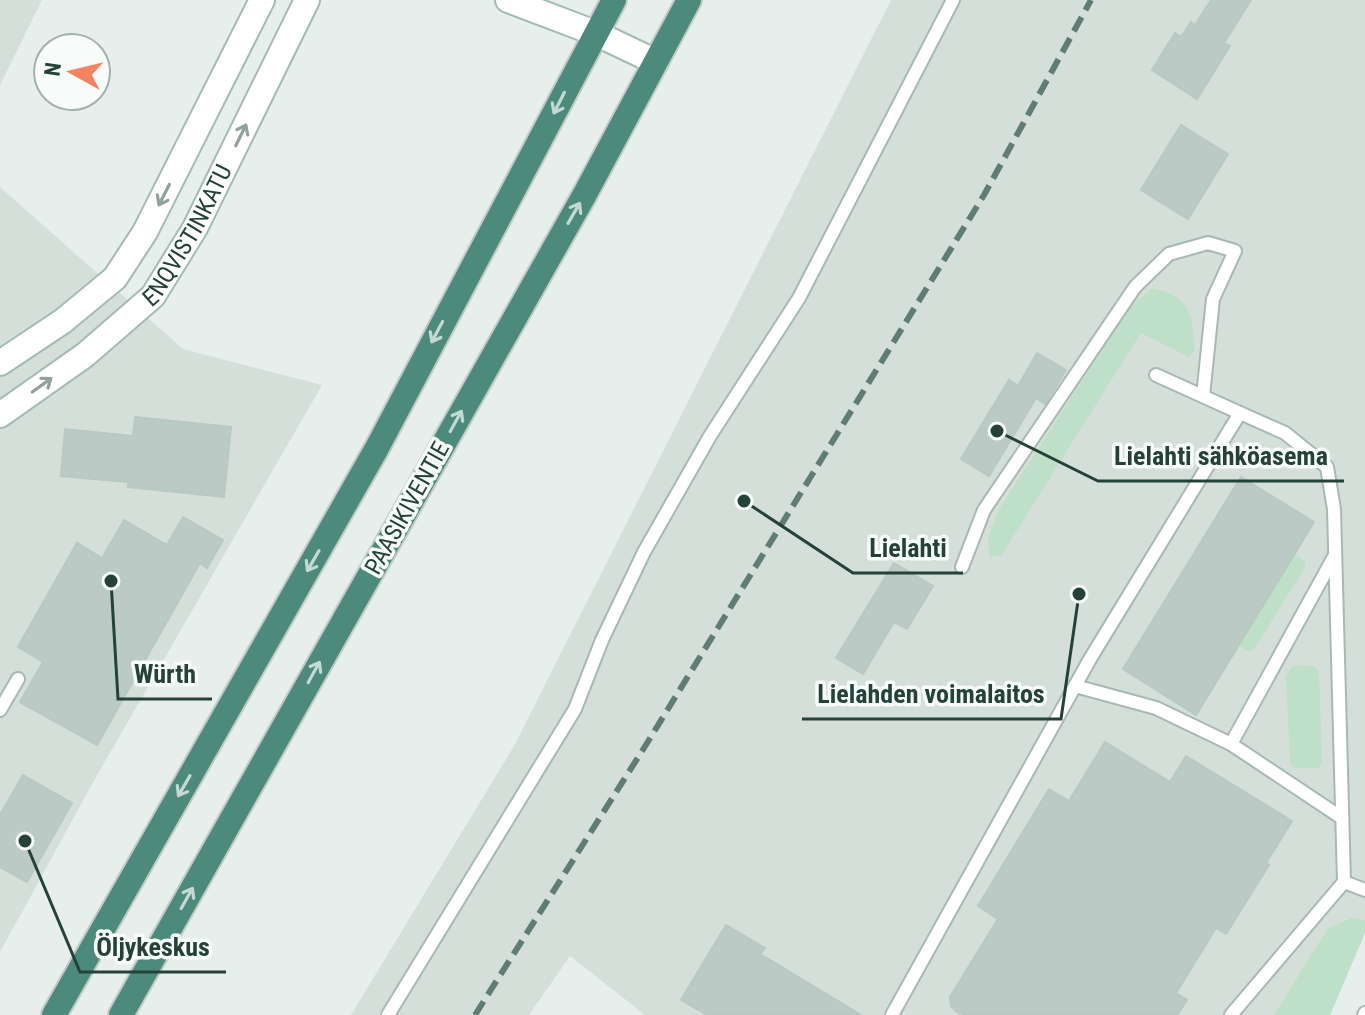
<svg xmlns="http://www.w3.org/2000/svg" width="1365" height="1015" viewBox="0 0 1365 1015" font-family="'Roboto Condensed',sans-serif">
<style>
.built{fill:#d4dfda}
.green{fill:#bfe0c8}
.building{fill:#bbcac4;stroke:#b8c9c2;stroke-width:2}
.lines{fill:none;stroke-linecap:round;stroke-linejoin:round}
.service-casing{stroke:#a8b8b2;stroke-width:16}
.secondary-casing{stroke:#a4bbb3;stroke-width:28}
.trunk-casing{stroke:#c2cac8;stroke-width:28}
.service{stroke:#fff;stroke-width:12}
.secondary{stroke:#fff;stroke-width:24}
.trunk{stroke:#4c8a7c;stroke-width:24}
.rail{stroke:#5f7d75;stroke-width:6;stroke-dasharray:16 8;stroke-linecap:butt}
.oneway{stroke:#c4d9d4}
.oneway2{stroke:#92a09c}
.labels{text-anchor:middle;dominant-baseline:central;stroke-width:7;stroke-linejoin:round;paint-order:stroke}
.street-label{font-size:24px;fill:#24423a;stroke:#f7fbf9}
.leader{fill:none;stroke:#24423a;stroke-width:3}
.callout-dot{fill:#24423a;stroke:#f7fbf9;stroke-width:3}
.callout-label{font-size:26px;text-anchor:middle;font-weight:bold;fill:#24423a;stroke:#f7fbf9;stroke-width:7;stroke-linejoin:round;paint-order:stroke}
</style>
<rect width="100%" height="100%" fill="#e6efeb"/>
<g class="built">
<polygon points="0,0 42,0 0,85"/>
<polygon points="891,0 1365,0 1365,933 1330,1015 645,1015 570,956 529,1015 351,1015 514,746"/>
<polygon points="0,187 183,349 322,385 95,779 0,952"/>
</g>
<g class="green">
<path d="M1153,288c39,10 39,25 42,62l-6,7 -48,-24 -140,223h-12l-1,-18 11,-29 131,-202z"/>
<polygon points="1295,554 1305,562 1305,568 1254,649 1249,651 1238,646"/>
<polygon points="1293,665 1313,666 1319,672 1322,763 1318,768 1295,768 1290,764 1286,676"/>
<polygon points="1352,918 1365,920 1365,933 1330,1015 1274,1015 1323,936 1332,926"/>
</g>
<g class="building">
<polygon points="1211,0 1251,0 1224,43 1230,46 1197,99 1152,70 1175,33 1181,37 1191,22 1195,25"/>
<polygon points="1181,125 1228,154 1188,219 1141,190"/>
<polygon points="1037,353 1066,370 1045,404 1036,398 989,476 961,459 1009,380 1018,386"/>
<polygon points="135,417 231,427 224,497 128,487 128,482 61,476 65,429 133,436"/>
<polygon points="1241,477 1314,522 1196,715 1123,669"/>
<polygon points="183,517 223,540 207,568 200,563 97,745 20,702 43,662 18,647 77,543 102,558 124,520 167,545"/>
<polygon points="894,563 933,586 907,629 894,622 863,674 836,658"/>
<polygon points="1105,742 1170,782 1186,756 1292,821 1266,863 1269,865 1226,934 1216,928 1176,993 1187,1000 1177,1015 965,1015 957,1012 951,1006 950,997 998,919 978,906 1049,789 1069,801"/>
<polygon points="23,775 72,803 27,882 0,867 0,815"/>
<polygon points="726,925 765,948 760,954 861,1015 707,1015 681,1000"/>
</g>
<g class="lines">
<defs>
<g id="service">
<polyline points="1156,375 1240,413"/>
<polyline points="1335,555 1231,744 1342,818"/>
<polyline points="962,567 984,510 1135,287 1169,254 1208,243 1235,251 1213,299 1203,396"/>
<polyline points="1075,686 1156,708 1231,744"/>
<polyline points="0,710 18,679"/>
<polyline points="1344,882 1365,890"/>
<polyline points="388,1015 575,709 602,640 644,552 710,436 799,298 953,0"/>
<polyline points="892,1015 1090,659 1240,413 1285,433 1327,467 1334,509 1344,882 1231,1015"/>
<polyline points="1364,1015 1365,1013"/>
</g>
<g id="secondary">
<polyline points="508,0 595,33 656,62"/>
<polyline points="0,363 63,321 115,278 145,232 262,0"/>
<path id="s1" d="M0,415l85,-60 68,-59 42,-68 112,-228"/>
</g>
<g id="trunk">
<polyline points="54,1015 377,448 614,0"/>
<polyline points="121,1015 585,194 689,0"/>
</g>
</defs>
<use href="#service" class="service-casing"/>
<use href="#secondary" class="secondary-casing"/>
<use href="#trunk" class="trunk-casing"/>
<use href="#service" class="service"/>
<use href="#secondary" class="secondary"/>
<use href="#trunk" class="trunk"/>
<polyline class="rail" points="475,1015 644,748 984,195 1091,0"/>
</g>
<defs><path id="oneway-shaft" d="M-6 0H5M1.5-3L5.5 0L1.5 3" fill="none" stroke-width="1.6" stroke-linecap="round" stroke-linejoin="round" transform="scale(2)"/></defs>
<g class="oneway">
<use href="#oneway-shaft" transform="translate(559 103) rotate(117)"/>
<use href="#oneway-shaft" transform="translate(574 213) rotate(-60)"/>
<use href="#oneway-shaft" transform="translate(437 332) rotate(118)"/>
<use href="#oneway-shaft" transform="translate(456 421) rotate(-61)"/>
<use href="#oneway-shaft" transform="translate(313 561) rotate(120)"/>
<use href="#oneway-shaft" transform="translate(314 672) rotate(-61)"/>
<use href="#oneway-shaft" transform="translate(184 786) rotate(120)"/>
<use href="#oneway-shaft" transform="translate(187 898) rotate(-61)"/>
</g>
<g class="oneway2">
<use href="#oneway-shaft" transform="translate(241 135) rotate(-64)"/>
<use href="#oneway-shaft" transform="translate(164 195) rotate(117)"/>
<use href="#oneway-shaft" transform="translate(42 385) rotate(-36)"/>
</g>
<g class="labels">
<g class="street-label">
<text stroke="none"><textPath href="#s1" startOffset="264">ENQVISTINKATU</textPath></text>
<text transform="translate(407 508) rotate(-61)">PAASIKIVENTIE</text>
</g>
</g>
<path class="leader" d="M997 431L1098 481H1344M744 501L853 573H963M111 581L118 699H212M1079 594L1061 719H802M25 841L80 972H226"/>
<g class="callout-dot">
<circle cx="997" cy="431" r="8"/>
<circle cx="744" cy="501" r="8"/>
<circle cx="111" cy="581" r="8"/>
<circle cx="1079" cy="594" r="8"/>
<circle cx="25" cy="841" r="8"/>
</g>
<g class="callout-label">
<text x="1221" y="465">Lielahti sähköasema</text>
<text x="908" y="557">Lielahti</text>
<text x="165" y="683">Würth</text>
<text x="931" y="703">Lielahden voimalaitos</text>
<text x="153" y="956">Öljykeskus</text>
</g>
<g transform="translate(72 72) rotate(278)"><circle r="38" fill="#f7fbf9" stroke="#a3b1ad" stroke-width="2"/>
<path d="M0-6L14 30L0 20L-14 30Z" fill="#f4845f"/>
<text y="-12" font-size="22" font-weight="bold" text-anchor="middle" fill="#24423a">N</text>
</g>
</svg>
